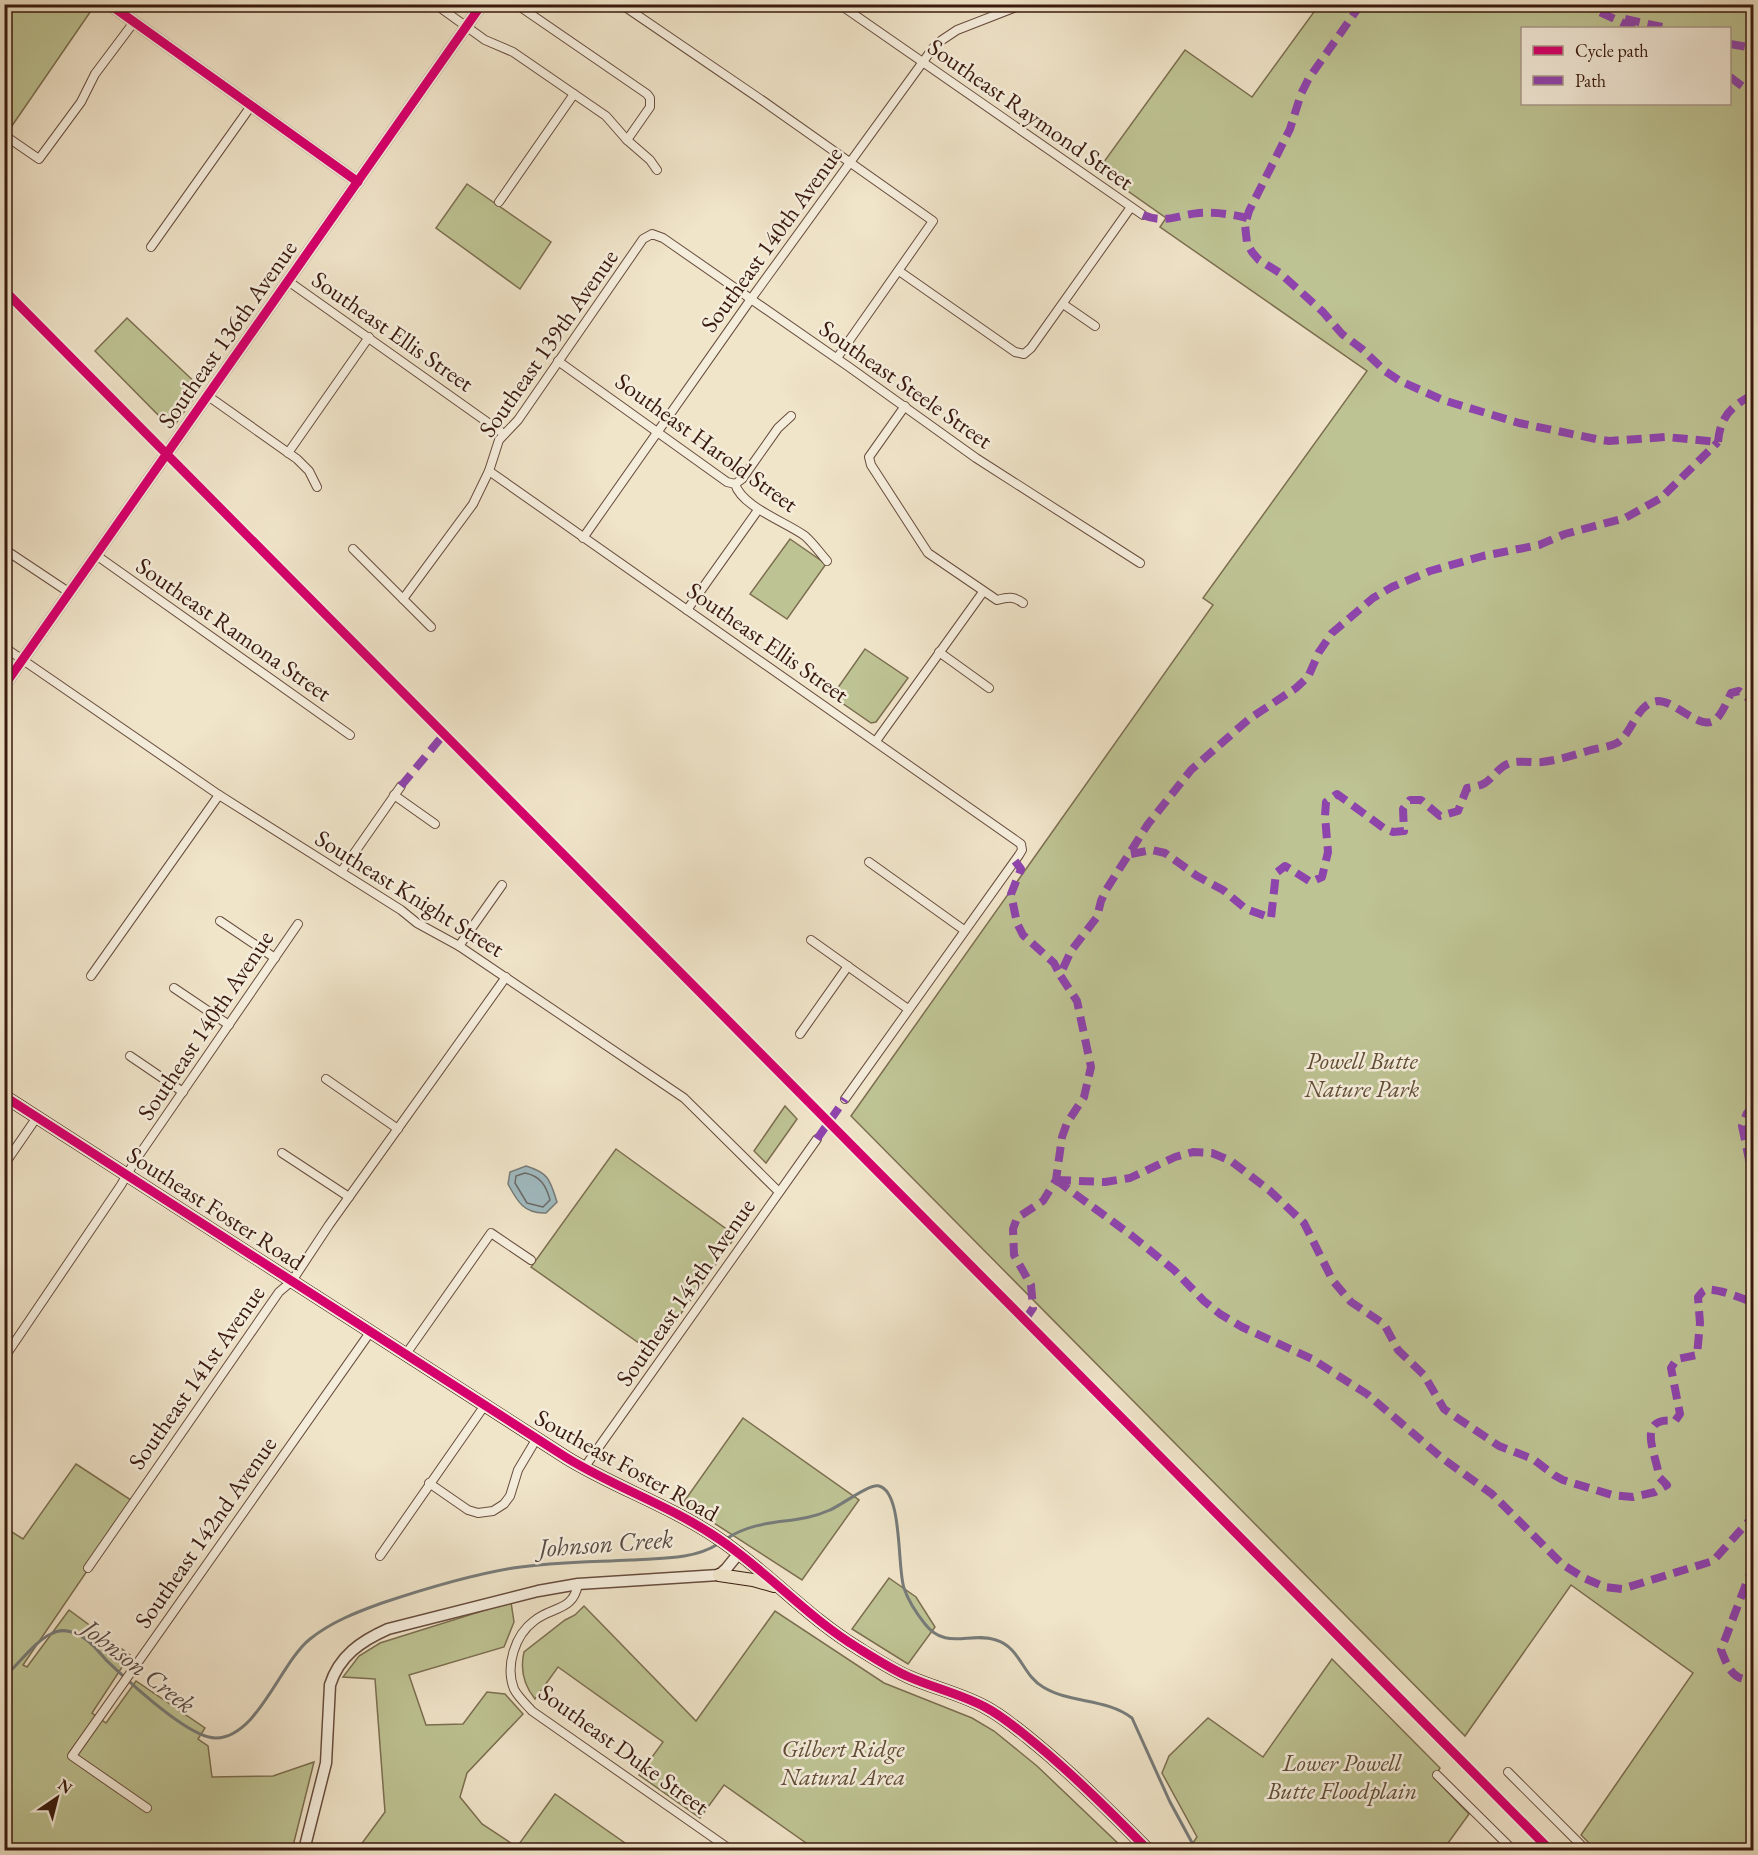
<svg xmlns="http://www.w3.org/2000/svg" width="1758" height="1855" viewBox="0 0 1758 1855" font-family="'EB Garamond',serif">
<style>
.green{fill:#bec393;stroke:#7c6e50;stroke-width:1.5;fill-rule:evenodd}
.water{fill:#a0bbc1;stroke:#777b79;stroke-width:1.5}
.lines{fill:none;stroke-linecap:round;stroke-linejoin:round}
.shore{stroke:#6c6a68;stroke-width:1.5}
.stream{stroke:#777b79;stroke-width:3}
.minor-casing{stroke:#674c3d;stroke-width:10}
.tertiary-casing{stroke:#674c3d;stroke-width:13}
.primary-casing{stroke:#391a0e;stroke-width:14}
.minor{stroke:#f5eddc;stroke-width:8}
.tertiary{stroke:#f5eddc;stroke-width:10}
.primary{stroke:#f0e4c9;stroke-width:12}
.quiet{stroke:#8e44ad;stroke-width:8;stroke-dasharray:15 8;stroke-linecap:butt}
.cycleway-casing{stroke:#f5eddc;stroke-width:13}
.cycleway{stroke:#d6006c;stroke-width:9}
.labels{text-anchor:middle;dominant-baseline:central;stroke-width:5;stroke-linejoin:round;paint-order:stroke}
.street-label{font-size:24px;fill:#391a0e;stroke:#f5eddc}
.park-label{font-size:24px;font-style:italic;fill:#614d36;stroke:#f5eddc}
.water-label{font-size:26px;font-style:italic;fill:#584a44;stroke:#f5eddc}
</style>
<rect width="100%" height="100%" fill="#f0e4c9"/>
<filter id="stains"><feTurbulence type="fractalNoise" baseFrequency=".00333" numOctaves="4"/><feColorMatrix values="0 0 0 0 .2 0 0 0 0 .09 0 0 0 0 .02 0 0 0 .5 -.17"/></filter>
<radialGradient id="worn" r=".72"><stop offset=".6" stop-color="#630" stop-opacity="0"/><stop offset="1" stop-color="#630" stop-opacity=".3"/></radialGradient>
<g class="green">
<polygon points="5,5 95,5 5,136"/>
<path d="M1319,5h434v1845h-157l-15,-15 112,-162 -122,-88 -106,151 -614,-620 362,-511 -10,-7 164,-227 -207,-144 6,-9 -68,-48 87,-120 67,47zM1522,28h208v76h-208z"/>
<polygon points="467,184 551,242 520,289 436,228"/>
<polygon points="127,318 201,388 172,429 95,351"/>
<polygon points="790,539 826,564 787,619 750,594"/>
<polygon points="865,649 908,678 876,722 871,723 832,696"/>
<polygon points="785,1106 797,1119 766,1163 754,1151"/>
<polygon points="616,1149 736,1236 653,1353 531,1267"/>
<polygon points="743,1418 859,1500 802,1580 683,1503"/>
<polygon points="76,1464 134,1502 23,1665 27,1667 69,1610 130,1655 92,1713 106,1723 136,1681 205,1728 198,1739 208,1746 212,1777 273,1776 314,1762 292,1850 5,1850 4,1527 23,1539"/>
<polygon points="889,1578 916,1597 935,1627 908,1664 852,1629"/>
<polygon points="511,1602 514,1622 504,1647 409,1675 426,1725 463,1724 487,1692 505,1694 523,1714 467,1773 460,1797 482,1824 517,1847 555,1794 635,1850 357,1850 385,1812 375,1679 343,1677 359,1656 380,1643"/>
<path d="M584,1606l112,115 79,-110 109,72 88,35 22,13 43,35 88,84h-309l-92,-65 -24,33 -61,-43 24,-33 -105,-75 -23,32c-12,-15 -15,-30 -11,-47l41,-32 10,-5z"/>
<polygon points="1332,1659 1440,1768 1434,1778 1469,1814 1443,1850 1188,1850 1197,1837 1162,1773 1169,1756 1208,1718 1263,1757"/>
</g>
<path class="water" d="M526,1166c23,7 24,14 31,36l-11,11c-22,1 -29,-12 -38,-29l2,-12z"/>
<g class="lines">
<path class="shore" d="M525,1173c15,3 21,12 25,27l-7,7 -16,-4 -12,-20 1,-7z"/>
<g class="stream">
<path d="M726,1539c35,-23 69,-13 104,-29 12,-5 38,-26 49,-24 24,6 18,82 25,102 4,12 13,26 21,36 21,27 45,7 71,16 24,7 27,36 47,47 28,17 63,11 89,31l38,84 26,48"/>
<path d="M4,1677c14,-12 31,-36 47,-43 8,-5 17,-4 26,0 12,5 21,17 30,27 20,19 82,78 109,77 42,-1 64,-75 94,-99 21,-17 47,-27 72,-36 42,-14 88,-28 131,-35 39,-6 79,-6 118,-8 29,-2 62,0 87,-16"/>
</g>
<defs>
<g id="minor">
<polyline points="435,4 485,40 513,52 606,116 627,140 650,160 657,170"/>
<polyline points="516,4 647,94 650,98 650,107 627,140"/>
<polyline points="621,4 763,101 933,221 837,358"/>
<polyline points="839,4 1143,215"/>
<polyline points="7,137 39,159 81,102 95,74 134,22"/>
<polyline points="499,202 574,94"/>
<polyline points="151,247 251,106"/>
<polyline points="899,271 1015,352 1024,354 1031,348 1131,207"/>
<polyline points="288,281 504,434"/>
<polyline points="1063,304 1095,326"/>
<path d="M558,361l169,121 8,2c7,23 51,38 70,52 8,7 15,17 22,25"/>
<polyline points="208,396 297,459 309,471 317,487"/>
<path d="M905,406l-36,51 2,8 57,88 69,47c11,-3 17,-4 26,3"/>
<polyline points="288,453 369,337"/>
<polyline points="489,471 1021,844 1022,850 1019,855 845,1099"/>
<polyline points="735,484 742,479 778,428 791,416"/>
<polyline points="583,538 751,299 933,48 942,40 957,30 1024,4"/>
<polyline points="4,549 70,593"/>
<polyline points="353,549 431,627"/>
<polyline points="96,555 350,735"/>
<polyline points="403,599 473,504 489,471 499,440 518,420 643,239 652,234 663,238 849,367 976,458 1140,563"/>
<polyline points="687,610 758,510"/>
<polyline points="4,647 219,795 401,910 417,923 459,946 684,1098 779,1192"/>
<polyline points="939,652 989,688"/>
<polyline points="876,741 983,592"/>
<polyline points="394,795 435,824"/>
<polyline points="869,862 964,930"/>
<polyline points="341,872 401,786"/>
<polyline points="220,921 275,958"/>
<polyline points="811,940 908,1009"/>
<polyline points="459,946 502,885"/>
<polyline points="91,976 219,795"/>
<polyline points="174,988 229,1025"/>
<polyline points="800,1034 848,966"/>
<polyline points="130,1056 183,1092"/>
<polyline points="326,1079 398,1129"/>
<polyline points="282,1153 349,1197"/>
<polyline points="4,1165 37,1117"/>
<polyline points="406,1354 491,1233 531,1260"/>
<polyline points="4,1358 121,1185 135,1161 298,924"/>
<polyline points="584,1468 817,1139"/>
<polyline points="429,1483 468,1510 478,1513 493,1511 504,1504 510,1496 518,1470 537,1438"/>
<polyline points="380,1556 485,1405"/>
<polyline points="88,1568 279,1292 292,1281 329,1225 506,977"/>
<path d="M578,1584c-5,28 -26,22 -44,37 -19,14 -29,45 -20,68 4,8 12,15 18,22l199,139"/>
<polyline points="1508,1772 1586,1850"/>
<polyline points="1437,1775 1513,1850"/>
<polyline points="147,1808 72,1756 371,1331"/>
</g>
<g id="tertiary">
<polyline points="109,4 358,182"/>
<polyline points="4,686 482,4"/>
<path d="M304,1850l22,-87 4,-78c9,-29 31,-44 58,-56l150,-38 40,-7 141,-9 7,-6 13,-16"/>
</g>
<g id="primary">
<path d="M4,1096l563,362c49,30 104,48 152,81 49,33 88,78 139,109 16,10 33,21 51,29 25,11 52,17 76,30 19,10 35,24 51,37 40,33 76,69 112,106"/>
<polyline points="719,1575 753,1580 774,1586"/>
</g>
</defs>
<use href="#minor" class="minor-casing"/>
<use href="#tertiary" class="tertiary-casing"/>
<use href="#primary" class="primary-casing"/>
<use href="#minor" class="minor"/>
<use href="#tertiary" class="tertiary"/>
<use href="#primary" class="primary"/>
<g class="quiet">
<polyline points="1361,4 1309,78 1301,94 1290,129 1249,211 1245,225 1247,243 1252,252 1259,260 1280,273 1323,312 1342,334 1362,349 1385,371 1400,381 1443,400 1519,423 1596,439 1609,441 1666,437 1718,442"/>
<polyline points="1579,4 1591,8 1634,28"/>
<polyline points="1625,19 1667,28"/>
<polyline points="1730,44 1754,48"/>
<polyline points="1730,77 1754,95"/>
<path d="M1143,215c22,9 34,0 56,-2 17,-1 32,1 48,5"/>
<path d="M1718,442c2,-25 13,-36 36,-48"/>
<polyline points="401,786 445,733"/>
<path d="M1131,854l21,-4 13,3 32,23 26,14 23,19 25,9 5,-45 9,-7 26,16 11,-5 6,-25 -3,-36 1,-14 11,-8 48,35 8,3 11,-1 -1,-22 7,-9h11l19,16 18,-5 9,-23c6,-1 13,-2 18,-5 9,-6 13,-16 25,-20 10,-3 22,0 32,-1 17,-2 32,-7 49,-12 9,-2 18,-3 26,-7 16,-10 19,-40 41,-42 6,0 12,3 17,6 34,21 39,25 56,-14l8,-2 7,5 8,8"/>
<polyline points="1015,861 1021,869 1011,894 1017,923 1023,935 1054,963 1060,975"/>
<polyline points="1754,1106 1747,1113 1742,1126 1754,1183"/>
<polyline points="817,1139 845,1099"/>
<path d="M1056,1180l49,2 25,-4 45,-21 18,-5 19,1 19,8 38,29 35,33 29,58 18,21 33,22 14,26 26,25 20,34 55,37 34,13 21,16 9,5 49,15 21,2 22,-5 12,-7 -8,-8c-2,-22 -25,-61 16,-56l5,-7 -9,-46 6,-9 20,-4 3,-32 -2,-26c3,-3 4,-6 7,-7 10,-3 39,9 49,13"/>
<polyline points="1056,1180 1131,1235 1174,1270 1204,1301 1220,1314 1242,1327 1312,1359 1367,1394 1442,1458 1492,1494 1562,1564 1584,1578 1605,1587 1622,1589 1713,1561 1748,1522 1754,1523"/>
<polyline points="1025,1320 1033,1308 1031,1285 1014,1255 1013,1229 1017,1218 1043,1201 1056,1180 1062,1137 1067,1123 1084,1097 1091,1067 1077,1001 1060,975 1071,951 1097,917 1101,901 1106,890 1148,824 1191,770 1249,719 1296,688 1308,677 1319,652 1332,633 1373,598 1392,587 1430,571 1483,556 1539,545 1565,534 1625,518 1661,498 1718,442"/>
<path d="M1754,1563l-33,87c7,17 11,31 33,30"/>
</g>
<defs>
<g id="cycleway">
<polyline points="109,4 358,182"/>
<polyline points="4,290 1550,1850"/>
<polyline points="4,686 482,4"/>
<path d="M4,1096l563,362c49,30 104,48 152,81 49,33 88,78 139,109 16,10 33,21 51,29 25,11 52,17 76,30 19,10 35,24 51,37 40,33 76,69 112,106"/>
</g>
</defs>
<use href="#cycleway" class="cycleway-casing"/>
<use href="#cycleway" class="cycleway"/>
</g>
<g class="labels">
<g class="street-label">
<text transform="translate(1031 114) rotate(35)">Southeast Raymond Street</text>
<text transform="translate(771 239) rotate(-54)">Southeast 140th Avenue</text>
<text transform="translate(393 331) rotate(35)">Southeast Ellis Street</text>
<text transform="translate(227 334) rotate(-55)">Southeast 136th Avenue</text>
<text transform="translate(548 343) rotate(-55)">Southeast 139th Avenue</text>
<text transform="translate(906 384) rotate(35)">Southeast Steele Street</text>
<text transform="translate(707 442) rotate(36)">Southeast Harold Street</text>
<text transform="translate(234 629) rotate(35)">Southeast Ramona Street</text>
<text transform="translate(768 642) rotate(35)">Southeast Ellis Street</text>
<text transform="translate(410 893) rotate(32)">Southeast Knight Street</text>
<text transform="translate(205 1025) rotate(-56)">Southeast 140th Avenue</text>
<text transform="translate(216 1208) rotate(33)">Southeast Foster Road</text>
<text transform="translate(685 1292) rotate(-55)">Southeast 145th Avenue</text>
<text transform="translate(196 1377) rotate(-55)">Southeast 141st Avenue</text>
<text transform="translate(627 1465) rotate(29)">Southeast Foster Road</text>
<text transform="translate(205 1532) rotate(-55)">Southeast 142nd Avenue</text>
<text transform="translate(624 1749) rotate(36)">Southeast Duke Street</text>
</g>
<g class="park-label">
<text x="1362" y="1060">Powell Butte<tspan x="1362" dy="28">Nature Park</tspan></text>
<text x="843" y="1748">Gilbert Ridge<tspan x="843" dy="28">Natural Area</tspan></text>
<text x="1342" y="1762">Lower Powell<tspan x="1342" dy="28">Butte Floodplain</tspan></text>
</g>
<g class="water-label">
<text transform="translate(606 1543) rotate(-4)">Johnson Creek</text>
<text transform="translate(139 1666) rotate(38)">Johnson Creek</text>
</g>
</g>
<rect width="1758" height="1855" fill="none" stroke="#f0e4c9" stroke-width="24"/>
<rect x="6" y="6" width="1746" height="1843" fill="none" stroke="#391a0e" stroke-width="3"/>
<rect x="12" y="12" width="1734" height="1831" fill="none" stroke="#391a0e" stroke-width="1.5"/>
<rect x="1521" y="27" width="210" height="78" fill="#f5eddc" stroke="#aa998a" stroke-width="1.5"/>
<rect x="1533" y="46" width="30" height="9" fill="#d6006c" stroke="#aa998a" stroke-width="1.5"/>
<text x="1575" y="57" font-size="18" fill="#391a0e">Cycle path</text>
<rect x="1533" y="76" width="30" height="9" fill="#8e44ad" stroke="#aa998a" stroke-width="1.5"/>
<text x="1575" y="87" font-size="18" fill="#391a0e">Path</text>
<g transform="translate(57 1798) rotate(35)" stroke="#f5eddc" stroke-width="4.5" paint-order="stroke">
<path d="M0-4.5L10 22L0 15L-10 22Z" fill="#391a0e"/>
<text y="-9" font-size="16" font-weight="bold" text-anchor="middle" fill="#391a0e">N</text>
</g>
<rect width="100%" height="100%" filter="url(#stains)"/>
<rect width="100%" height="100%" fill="url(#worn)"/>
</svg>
